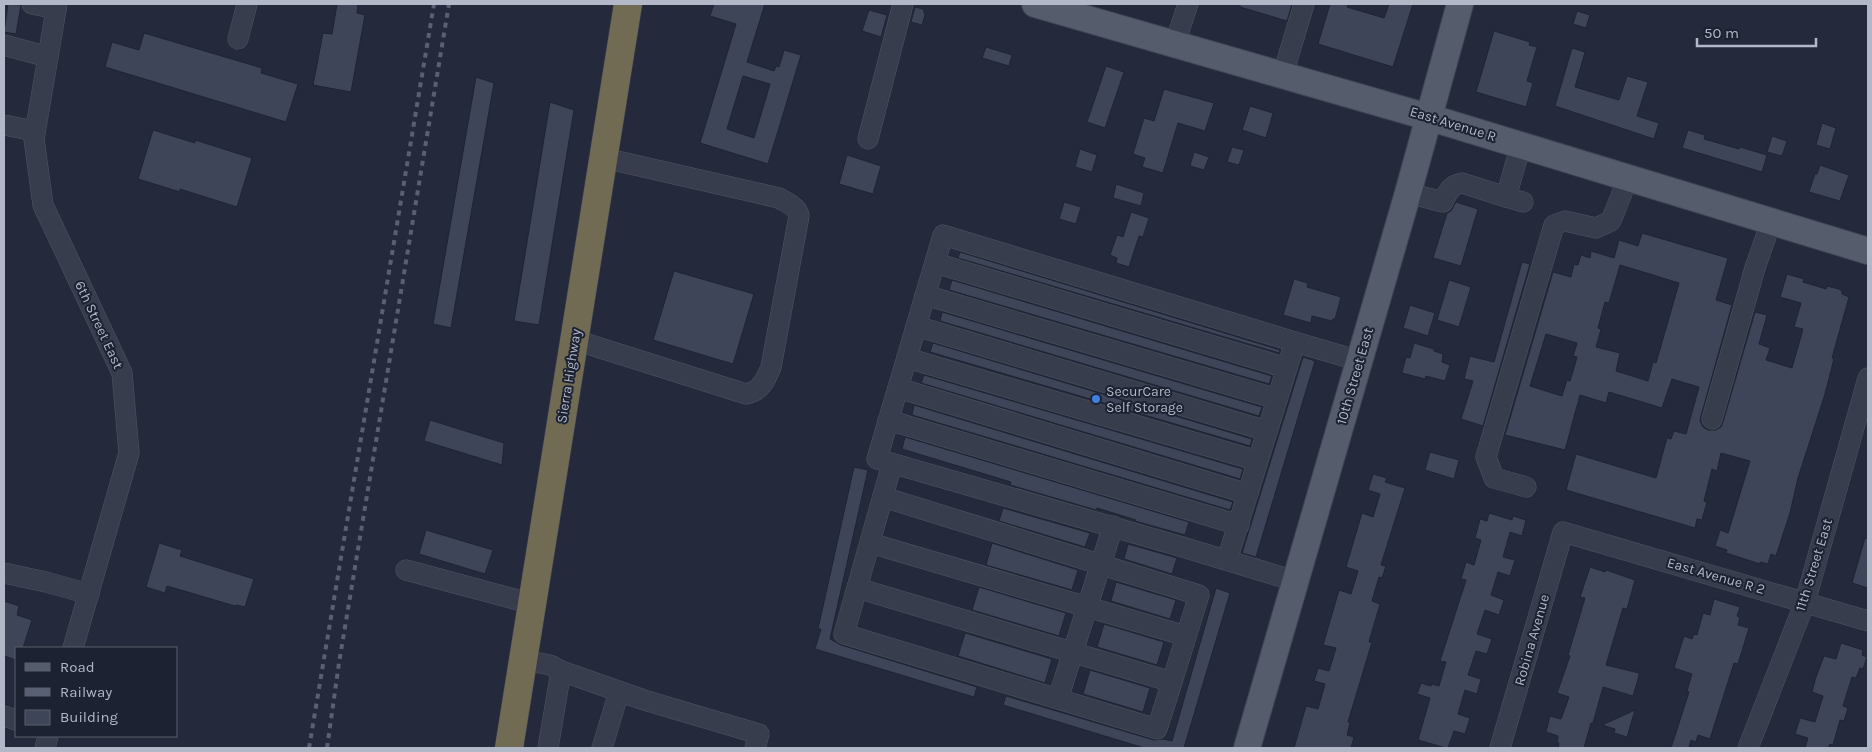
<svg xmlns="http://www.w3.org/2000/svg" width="1872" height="752" viewBox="0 0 1872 752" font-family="Karla,sans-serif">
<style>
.building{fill:#3e4559;stroke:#1e2433;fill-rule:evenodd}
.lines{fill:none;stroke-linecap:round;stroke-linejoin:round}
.minor-casing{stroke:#4f5564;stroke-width:21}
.major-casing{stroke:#404655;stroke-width:28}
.highway-casing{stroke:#3f4554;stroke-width:29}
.minor{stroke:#373d4c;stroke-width:20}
.major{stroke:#555c6c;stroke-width:26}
.highway{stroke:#726b54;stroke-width:28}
.rail{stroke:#596073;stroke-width:4;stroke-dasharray:5 5;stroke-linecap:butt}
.shop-dot{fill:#3f7fe0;stroke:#1c2231;stroke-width:2}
.labels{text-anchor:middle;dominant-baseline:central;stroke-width:4;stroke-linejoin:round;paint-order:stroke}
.street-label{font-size:14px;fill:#b3b8c8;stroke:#1c2231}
.poi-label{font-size:14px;fill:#b3b8c8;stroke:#1c2231;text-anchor:start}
</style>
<rect width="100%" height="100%" fill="#242a3c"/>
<g class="building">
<polygon points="8,4 21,5 16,34 4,32"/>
<polygon points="337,4 358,4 357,13 365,15 351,92 313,85 323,33 332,34"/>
<path d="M714,4h51l-18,58 27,9 2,-5 3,1 5,-17 17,5 -33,109 -68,-21 36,-119 -26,-8zM743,76l27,8 -16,54 -27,-9z"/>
<polygon points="1240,4 1292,4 1287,21 1240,7"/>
<polygon points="1330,4 1348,4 1347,7 1384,18 1389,4 1413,4 1393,67 1318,44"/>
<polygon points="915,7 923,9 925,15 922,25 911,22"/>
<polygon points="869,10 887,15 881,37 862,31"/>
<polygon points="1577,11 1590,15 1586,28 1573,24"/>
<polygon points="1494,31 1530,42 1529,45 1537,47 1527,81 1533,83 1526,107 1476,92"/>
<polygon points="144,33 262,68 261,73 298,84 286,122 105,67 112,42 139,50"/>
<polygon points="986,47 1012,55 1009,66 982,58"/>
<polygon points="1572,48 1585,52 1575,87 1619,100 1627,76 1648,82 1637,116 1659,123 1654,139 1555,106"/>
<polygon points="1106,66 1124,72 1105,128 1087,122"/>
<polygon points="476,77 494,83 451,328 433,324"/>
<polygon points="1164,89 1214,103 1205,131 1178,123 1163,173 1142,167 1145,158 1133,154 1144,118 1154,121"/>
<polygon points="550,102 574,110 539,325 514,321"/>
<polygon points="1250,106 1273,113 1266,138 1242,130"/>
<polygon points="1822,123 1836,128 1830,149 1816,145"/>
<polygon points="153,130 195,143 195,140 252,158 237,207 180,189 180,192 138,179"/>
<polygon points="1688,130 1705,135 1704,139 1739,149 1740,147 1767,155 1762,172 1682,148"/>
<polygon points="1772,136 1787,141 1782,156 1767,152"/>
<polygon points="1232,147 1244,150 1239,165 1227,162"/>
<polygon points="1080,149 1097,155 1092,172 1075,167"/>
<polygon points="1194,152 1209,157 1204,170 1190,166"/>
<polygon points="847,155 881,166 873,194 839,184"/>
<polygon points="1820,165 1849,175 1840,201 1809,192 1815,174 1817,174"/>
<polygon points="1116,184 1144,193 1141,206 1113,198"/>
<polygon points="1064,202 1081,207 1076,224 1059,219"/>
<polygon points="1456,202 1478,209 1461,266 1433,258 1447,213 1451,211"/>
<polygon points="1131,212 1149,218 1143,237 1139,236 1129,267 1116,263 1117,258 1110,255 1117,235 1123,237"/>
<path d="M1642,233l86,25 -12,42 16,5 -31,111 -1,5 3,6 5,3h7l6,-3 2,-5 32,-110 12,3 -8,29 11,4 -4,12 26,8 11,-39 -9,-2 7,-24 -21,-6 7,-23 17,5 -1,3 23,7 1,-3 12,3 3,2v3l7,3 -17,61 2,1 -9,35 -27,84 -8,35 -14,43 -5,-2 -3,10 -8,-2v2l-34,-11 1,-3 -12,-4 5,-16 8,3 22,-72 -29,-8 -4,18 -5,-2 -8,32 3,1 -5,18 -5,-1 -2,9 -129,-38 10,-36 80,24 11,-40 4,1 3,-8 12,3 13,-47 -27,-8 -10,29 -53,-16 -3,11 -26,-8 -15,55 -60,-15 48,-163 18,5 3,-13 4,1 3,-10 9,3 1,-7 23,7 5,-18 19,6zM1620,265l59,18 -23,80 -3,-1 -5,19 -32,-10 4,-18 -24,-6 5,-18 -3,-1 7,-26 4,1zM1546,334l31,9 -4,13 4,1 -3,11 -4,13 -3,-1 -5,16 -32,-10z"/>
<polygon points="960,252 1280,350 1279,353 958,258"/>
<polygon points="1522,262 1530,264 1483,426 1461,419 1473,381 1464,379 1470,356 1494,362"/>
<polygon points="674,271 754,294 733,364 653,340"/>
<polygon points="1294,279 1308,283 1307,287 1341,297 1335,319 1333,319 1332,321 1312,316 1311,323 1283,315"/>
<polygon points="952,280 1272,376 1269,384 949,290"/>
<polygon points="1449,280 1471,287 1459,327 1437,320"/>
<polygon points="1410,305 1435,313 1428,336 1403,328"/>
<polygon points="942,312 1262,407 1259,416 940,321"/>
<polygon points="933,343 1252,439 1250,446 930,352"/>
<polygon points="1414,343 1434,349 1434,351 1443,354 1442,362 1450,365 1445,381 1426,376 1425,379 1402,373 1406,357 1410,358"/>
<polygon points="1303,357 1315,361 1256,557 1242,553"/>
<polygon points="924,375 1243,469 1240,479 921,383"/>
<polygon points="914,405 1233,502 1230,510 912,415"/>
<polygon points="430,420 504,443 502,465 424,441"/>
<polygon points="905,437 1189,522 1185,535 1135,521 1136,520 1097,508 1096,510 1010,485 1011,482 902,449"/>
<polygon points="1430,452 1459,460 1454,479 1425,470"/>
<polygon points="854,467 868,470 830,639 841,645 977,687 974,697 815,649 821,629 818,629"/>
<polygon points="1373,474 1387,478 1385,482 1405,488 1381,565 1386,566 1382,578 1379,577 1372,601 1380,604 1369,642 1372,642 1348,722 1350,723 1347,735 1354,737 1351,748 1294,748 1306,706 1318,709 1325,684 1314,681 1318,668 1329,671 1336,648 1323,645 1339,590 1351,594 1358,571 1346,567 1362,513 1373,517 1380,494 1368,490"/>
<polygon points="1003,508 1090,533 1085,547 999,521"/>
<polygon points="1489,513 1512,520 1513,516 1526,520 1522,536 1510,532 1503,557 1515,560 1510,576 1498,572 1491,595 1504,600 1499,615 1485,610 1477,634 1492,639 1487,654 1476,651 1468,675 1481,679 1477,694 1465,690 1458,714 1470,718 1465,734 1454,731 1448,748 1446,748 1418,740 1430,698 1417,694 1421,683 1431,686 1432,684 1439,686 1446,662 1440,661 1466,580 1461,579 1466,562 1474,565 1481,540 1475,538 1480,519 1487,521"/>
<polygon points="426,530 493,550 485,574 419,554"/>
<polygon points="1865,538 1868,539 1868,588 1852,583"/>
<polygon points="159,543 182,550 180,556 254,579 245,607 236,605 235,606 167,586 165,593 146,587"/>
<polygon points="992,543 1078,570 1072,590 986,565"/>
<polygon points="1128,544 1177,558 1172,574 1124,559"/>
<polygon points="1590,567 1605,572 1606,570 1635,580 1627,609 1623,608 1606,665 1639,673 1639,676 1633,696 1603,687 1593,723 1591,723 1584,748 1558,748 1559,743 1557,742 1558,736 1546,732 1550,716 1561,719 1569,697 1557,693 1570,656 1568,655 1585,598 1580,597"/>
<polygon points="1116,582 1176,600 1170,619 1111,601"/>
<polygon points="979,587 1066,613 1059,636 972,610"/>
<polygon points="1216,588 1230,593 1184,748 1144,748 1003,705 1006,696 1154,740 1163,739 1172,741"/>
<polygon points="1714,599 1740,607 1737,616 1740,618 1738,625 1749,628 1738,664 1734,663 1710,739 1698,735 1696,742 1691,740 1689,748 1671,748 1689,692 1687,691 1692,674 1674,668 1684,636 1692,639 1694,634 1697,635 1703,613 1710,615"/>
<polygon points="4,601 19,606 17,615 32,620 23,648 16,648 16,660 4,656"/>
<polygon points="1104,624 1164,642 1157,665 1097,647"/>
<polygon points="965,633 1052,659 1045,683 958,656"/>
<polygon points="1841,643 1863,650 1862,655 1867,657 1863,669 1860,668 1856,678 1852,677 1843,706 1848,708 1844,721 1840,720 1833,745 1830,744 1828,748 1805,748 1808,738 1795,734 1800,718 1815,722 1823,696 1812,692 1816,677 1824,656 1836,659"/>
<polygon points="1090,670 1150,688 1143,712 1083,694"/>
<polygon points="1635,710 1627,737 1614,733 1615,729 1602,725"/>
</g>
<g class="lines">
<defs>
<g id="minor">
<polyline points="32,4 56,9"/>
<polyline points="57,4 34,139 43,205 122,373 129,453 73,648"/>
<polyline points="238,39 247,4"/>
<polyline points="1175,43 1188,4"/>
<polyline points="4,45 48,57"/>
<polyline points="1283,74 1304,4"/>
<polyline points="4,125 35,131"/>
<polyline points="868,139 903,4"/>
<path d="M1408,193l35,9c5,-10 7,-17 19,-19l44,14 15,-52"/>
<polyline points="1506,197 1523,202"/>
<polyline points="935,263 1287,368"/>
<polyline points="925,295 1277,399"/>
<polyline points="916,326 1267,431"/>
<path d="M575,340l171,54c15,-3 19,-13 25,-27l28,-151c-1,-9 -12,-13 -20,-18l-175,-40"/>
<polyline points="1295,342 1360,361"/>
<polyline points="907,358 1258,461"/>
<polyline points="898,388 1248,494"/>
<polyline points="1712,419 1755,268 1771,222"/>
<polyline points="888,420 1239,525"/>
<polyline points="892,464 844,634 1058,699 1113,526"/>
<polyline points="1526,487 1494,478 1486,457 1554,225 1565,221 1596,228 1611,221 1628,178"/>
<polyline points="883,497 1199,595 1172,682"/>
<polyline points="870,543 1186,636"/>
<polyline points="1227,560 1295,342 943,235 877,459 1179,546 1295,581"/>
<polyline points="406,570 533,604"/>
<polyline points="4,573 46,582 89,594"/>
<polyline points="857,588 1172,682 1157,729 1058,699"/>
<polyline points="524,660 550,665 561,671 548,748"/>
<polyline points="561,671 644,700 759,734 755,748"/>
<polyline points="4,716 16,720"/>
<polyline points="45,748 48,736"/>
<polyline points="602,748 619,692"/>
<polyline points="1500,748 1563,532 1868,621"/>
<polyline points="1748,748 1805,602 1868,378"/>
</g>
<g id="major">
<polyline points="1035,4 1428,117 1868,251"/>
<polyline points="1247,748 1408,193 1460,4"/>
</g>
<polyline id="highway" points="509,748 628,4"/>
</defs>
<use href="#minor" class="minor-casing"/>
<use href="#major" class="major-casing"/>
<use href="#highway" class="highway-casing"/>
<use href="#minor" class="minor"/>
<use href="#major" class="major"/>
<use href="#highway" class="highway"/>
<g class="rail">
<polyline points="309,748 434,4"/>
<polyline points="327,748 339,663 449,4"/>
</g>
</g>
<circle class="shop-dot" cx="1096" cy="399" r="5"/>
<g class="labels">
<g class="street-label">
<text transform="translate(1453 124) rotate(17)">East Avenue R</text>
<text transform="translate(99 325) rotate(65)">6th Street East</text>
<text transform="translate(569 376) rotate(-81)">Sierra Highway</text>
<text transform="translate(1355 376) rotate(-74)">10th Street East</text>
<text transform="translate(1814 565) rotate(-73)">11th Street East</text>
<text transform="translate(1716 576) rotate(16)">East Avenue R 2</text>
<text transform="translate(1532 640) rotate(-74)">Robina Avenue</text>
</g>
<g class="poi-label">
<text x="1106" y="391">SecurCare<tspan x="1106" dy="16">Self Storage</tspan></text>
</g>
</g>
<rect width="1872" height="752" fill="none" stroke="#b3b8c8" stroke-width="10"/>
<rect x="15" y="647" width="162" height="90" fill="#1c2231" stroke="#585e6d"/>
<rect x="25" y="663" width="25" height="8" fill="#555c6c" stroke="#585e6d"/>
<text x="60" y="672" font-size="15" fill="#b3b8c8">Road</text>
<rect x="25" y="688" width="25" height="8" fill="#596073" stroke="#585e6d"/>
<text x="60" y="697" font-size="15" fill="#b3b8c8">Railway</text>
<rect x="25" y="710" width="25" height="15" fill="#3e4559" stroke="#585e6d"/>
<text x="60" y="722" font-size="15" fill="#b3b8c8">Building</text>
<path d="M1697 38v8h119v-8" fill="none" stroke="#b3b8c8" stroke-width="2.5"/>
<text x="1704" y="38" font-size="15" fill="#b3b8c8" stroke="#1c2231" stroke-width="4" paint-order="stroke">50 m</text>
</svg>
